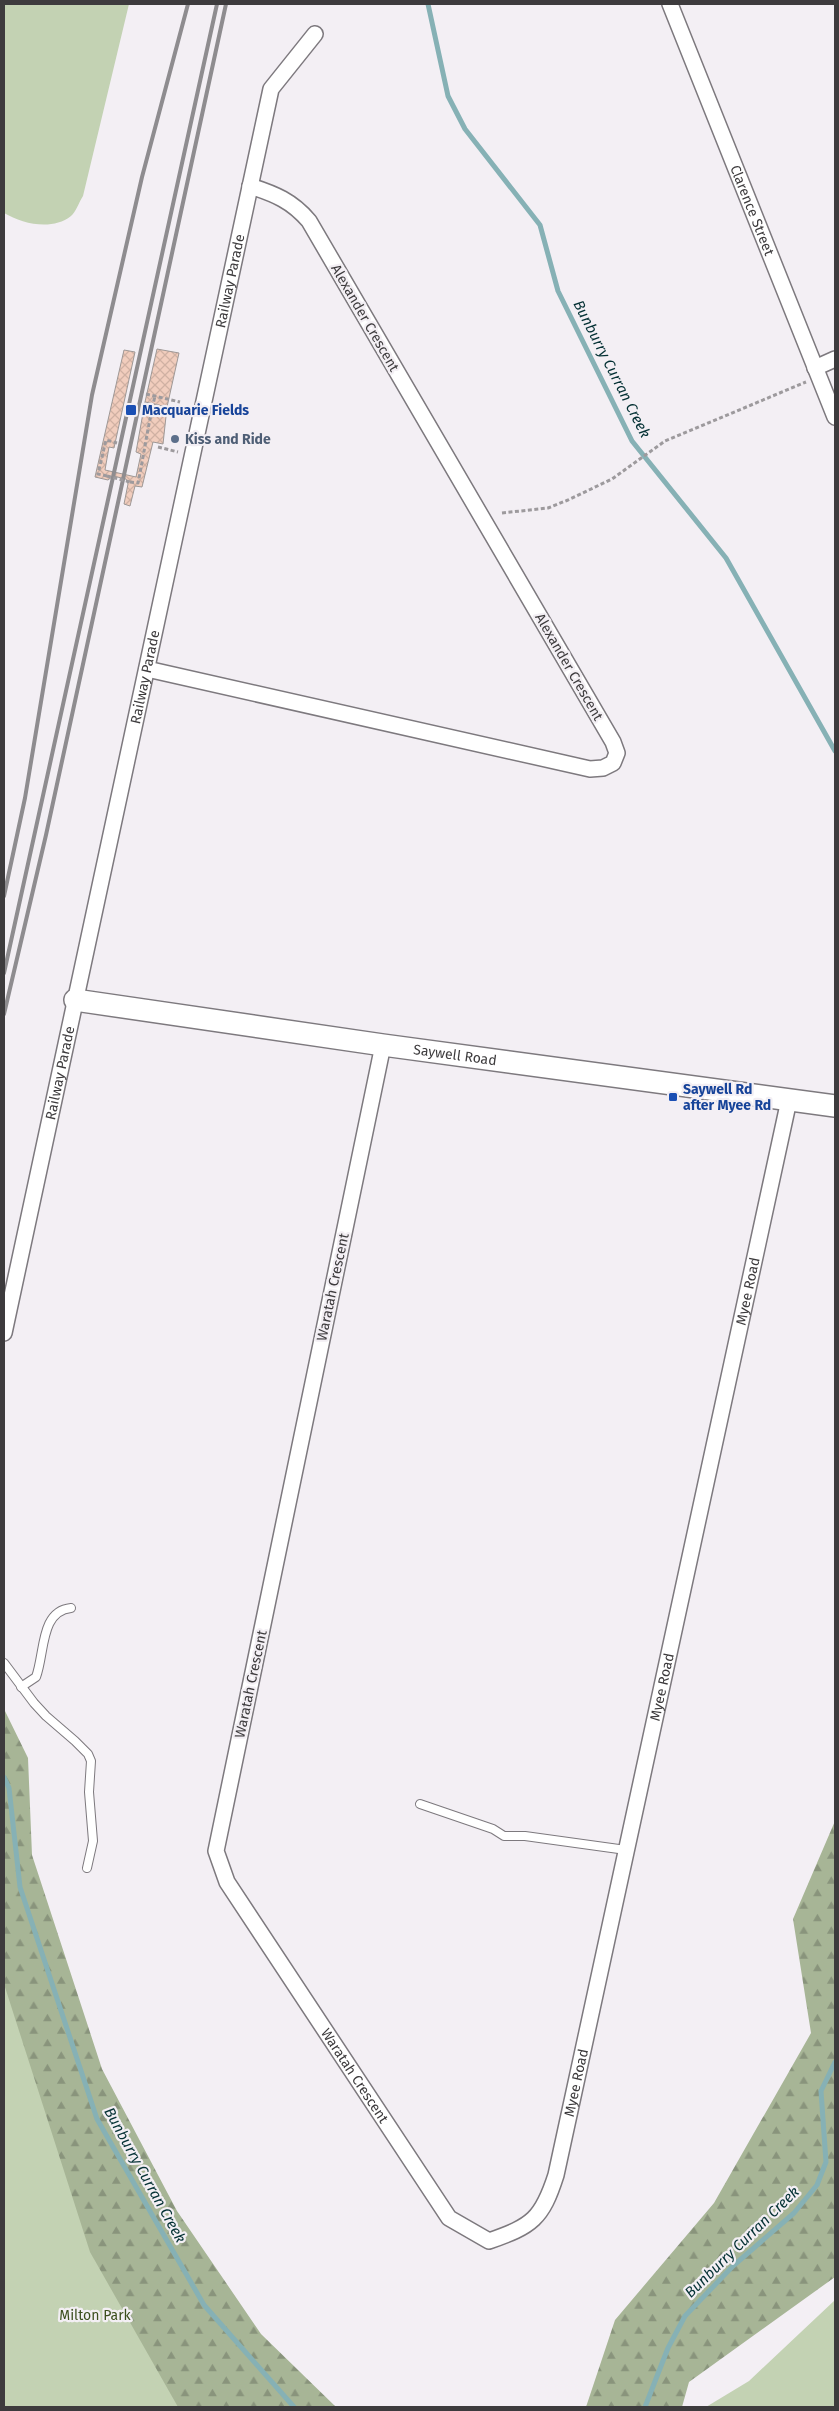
<svg xmlns="http://www.w3.org/2000/svg" width="839" height="2411" viewBox="0 0 839 2411" font-family="'Fira Sans',sans-serif">
<style>
.green{fill:#c3d2b3}
.forest{fill:url(#forest-firs)}
.lines{fill:none;stroke-linecap:round;stroke-linejoin:round}
.stream{stroke:#86b1b5;stroke-width:5}
.building{fill:url(#building-cross-hatch);stroke:#9e9896}
.lane-casing{stroke:#7d797e;stroke-width:10}
.street-casing{stroke:#7d797e;stroke-width:18}
.secondary-casing{stroke:#7d797e;stroke-width:24}
.path{stroke:#9d9a9d;stroke-width:3;stroke-dasharray:4 2.5;stroke-linecap:butt}
.lane{stroke:#fff;stroke-width:8}
.street{stroke:#fff;stroke-width:15}
.secondary{stroke:#fff;stroke-width:21}
.rail{stroke:#8e8c8f;stroke-width:4}
.path-bridge{stroke:#9d9a9d;stroke-width:3;stroke-dasharray:4 2.5;stroke-linecap:butt}
.transit-dot{fill:#1a4fb4;stroke:#f3eff4;stroke-width:2}
.service-dot{fill:#5c6f8a;stroke:#f3eff4;stroke-width:2}
.labels{text-anchor:middle;dominant-baseline:central;stroke-width:4.5;stroke-linejoin:round;paint-order:stroke}
.street-label{font-size:14px;fill:#3d3b3d;stroke:#f3eff4}
.transit-label{font-size:14px;font-weight:bold;fill:#164399;stroke:#f3eff4;text-anchor:start}
.service-label{font-size:14px;font-weight:bold;fill:#4e5e75;stroke:#f3eff4;text-anchor:start}
.park-label{font-size:14px;fill:#3b4e1d;stroke:#f3eff4}
.water-label{font-size:15px;font-style:italic;fill:#043134;stroke:#f3eff4}
</style>
<defs>
<pattern id="forest-firs" width="22" height="20" patternUnits="userSpaceOnUse" patternTransform="scale(1.25)"><rect width="22" height="20" fill="#a7b596"/><path d="M5 1l3.5 6h-7zM16 11l3.5 6h-7z" fill="#89947c"/></pattern>
<pattern id="building-cross-hatch" width="8" height="8" patternUnits="userSpaceOnUse" patternTransform="scale(1.25)"><rect width="8" height="8" fill="#f1cdbd"/><path d="M0 0l8 8M0 8l8-8" fill="none" stroke="#d0b1a3"/></pattern>
</defs>
<rect width="100%" height="100%" fill="#f3eff4"/>
<g class="green">
<path d="M4,4h125l-46,192c-4,6 -7,16 -12,20 -19,15 -48,8 -67,-3z"/>
<polygon points="4,1876 234,2407 4,2407"/>
<polygon points="835,2300 835,2407 706,2407 749,2381"/>
</g>
<g class="forest">
<polygon points="4,1709 28,1758 32,1855 102,2069 177,2211 261,2334 336,2407 178,2407 90,2252 4,1984"/>
<polygon points="835,1821 835,2277 689,2382 682,2407 586,2407 615,2320 714,2203 811,2033 793,1919"/>
</g>
<g class="lines">
<g class="stream">
<polyline points="428,4 448,96 465,129 540,225 558,291 632,441 726,558 835,751"/>
<polyline points="4,1777 9,1788 20,1887 97,2119 204,2305 294,2407"/>
<polyline points="645,2407 668,2348 685,2316 733,2266 794,2213 817,2185 826,2162 821,2091 835,2062"/>
</g>
</g>
<g class="building">
<polygon points="157,349 179,353 167,407 145,402"/>
<polygon points="124,350 135,352 114,448 109,447 105,470 136,477 141,454 136,452 145,402 167,407 163,444 153,442 142,487 135,486 130,506 124,504 128,484 126,479 113,476 108,480 95,477"/>
</g>
<g class="lines">
<defs>
<g id="lane">
<polyline points="4,1663 34,1703 46,1716 75,1741 88,1754 91,1761 89,1792 93,1841 87,1868"/>
<path d="M21,1687l15,-10c9,-24 4,-66 35,-69"/>
<polyline points="420,1804 493,1829 504,1836 525,1836 626,1850"/>
</g>
<g id="street">
<path id="s1" d="M670,4l165,413"/>
<polyline points="815,368 835,359"/>
<path d="M147,669l443,100 13,-1 10,-5 4,-10 -4,-11 -304,-521c-17,-20 -34,-27 -59,-35"/>
<path id="s2" d="M383,1045l-167,806 11,31 222,336 40,23c43,-15 53,-22 67,-66l233,-1075"/>
<path id="s3" d="M4,1333l267,-1244 44,-55"/>
</g>
<g id="secondary">
<path id="s4" d="M75,1000l308,45 452,61"/>
</g>
</defs>
<use href="#lane" class="lane-casing"/>
<use href="#street" class="street-casing"/>
<use href="#secondary" class="secondary-casing"/>
<g class="path">
<polyline points="146,394 180,402"/>
<polyline points="158,447 178,452"/>
<polyline points="107,476 98,474 106,440 117,443"/>
<path d="M130,482l8,1c6,-29 10,-58 17,-87"/>
<polyline points="502,513 548,508 568,500 612,479 665,441 806,382"/>
</g>
<use href="#lane" class="lane"/>
<use href="#street" class="street"/>
<use href="#secondary" class="secondary"/>
<g class="rail">
<polyline points="4,896 25,798 92,395 142,177 188,4"/>
<polyline points="4,973 217,4"/>
<polyline points="4,1014 46,835 226,4"/>
</g>
<polyline class="path-bridge" points="107,476 130,482"/>
</g>
<g class="transit-dot">
<rect x="125" y="404" width="12" height="12" rx="2.5"/>
<rect x="668" y="1092" width="10" height="10" rx="2.5"/>
</g>
<circle class="service-dot" cx="175" cy="439" r="5"/>
<g class="labels">
<g class="street-label">
<text stroke="none"><textPath href="#s1" startOffset="222">Clarence Street</textPath></text>
<text stroke="none"><textPath href="#s3" startOffset="1076">Railway Parade</textPath></text>
<text transform="translate(365 318) rotate(60)">Alexander Crescent</text>
<text transform="translate(569 667) rotate(60)">Alexander Crescent</text>
<text stroke="none"><textPath href="#s3" startOffset="671">Railway Parade</textPath></text>
<text stroke="none"><textPath href="#s4" startOffset="384">Saywell Road</textPath></text>
<text stroke="none"><textPath href="#s3" startOffset="266">Railway Parade</textPath></text>
<text transform="translate(333 1287) rotate(-78)">Waratah Crescent</text>
<text stroke="none"><textPath href="#s2" startOffset="2309">Myee Road</textPath></text>
<text transform="translate(251 1684) rotate(-78)">Waratah Crescent</text>
<text stroke="none"><textPath href="#s2" startOffset="1904">Myee Road</textPath></text>
<text stroke="none"><textPath href="#s2" startOffset="1088">Waratah Crescent</textPath></text>
<text stroke="none"><textPath href="#s2" startOffset="1499">Myee Road</textPath></text>
</g>
<g class="transit-label">
<text x="142" y="410">Macquarie Fields</text>
<text x="683" y="1089">Saywell Rd<tspan x="683" dy="16">after Myee Rd</tspan></text>
</g>
<g class="service-label">
<text x="185" y="439">Kiss and Ride</text>
</g>
<g class="park-label">
<text x="95" y="2315">Milton Park</text>
</g>
<g class="water-label">
<text transform="translate(612 369) rotate(63)">Bunburry Curran Creek</text>
<text transform="translate(145 2175) rotate(61)">Bunburry Curran Creek</text>
<text transform="translate(742 2242) rotate(-44)">Bunburry Curran Creek</text>
</g>
</g>
<rect width="839" height="2411" fill="none" stroke="#3d3b3d" stroke-width="10"/>
</svg>
